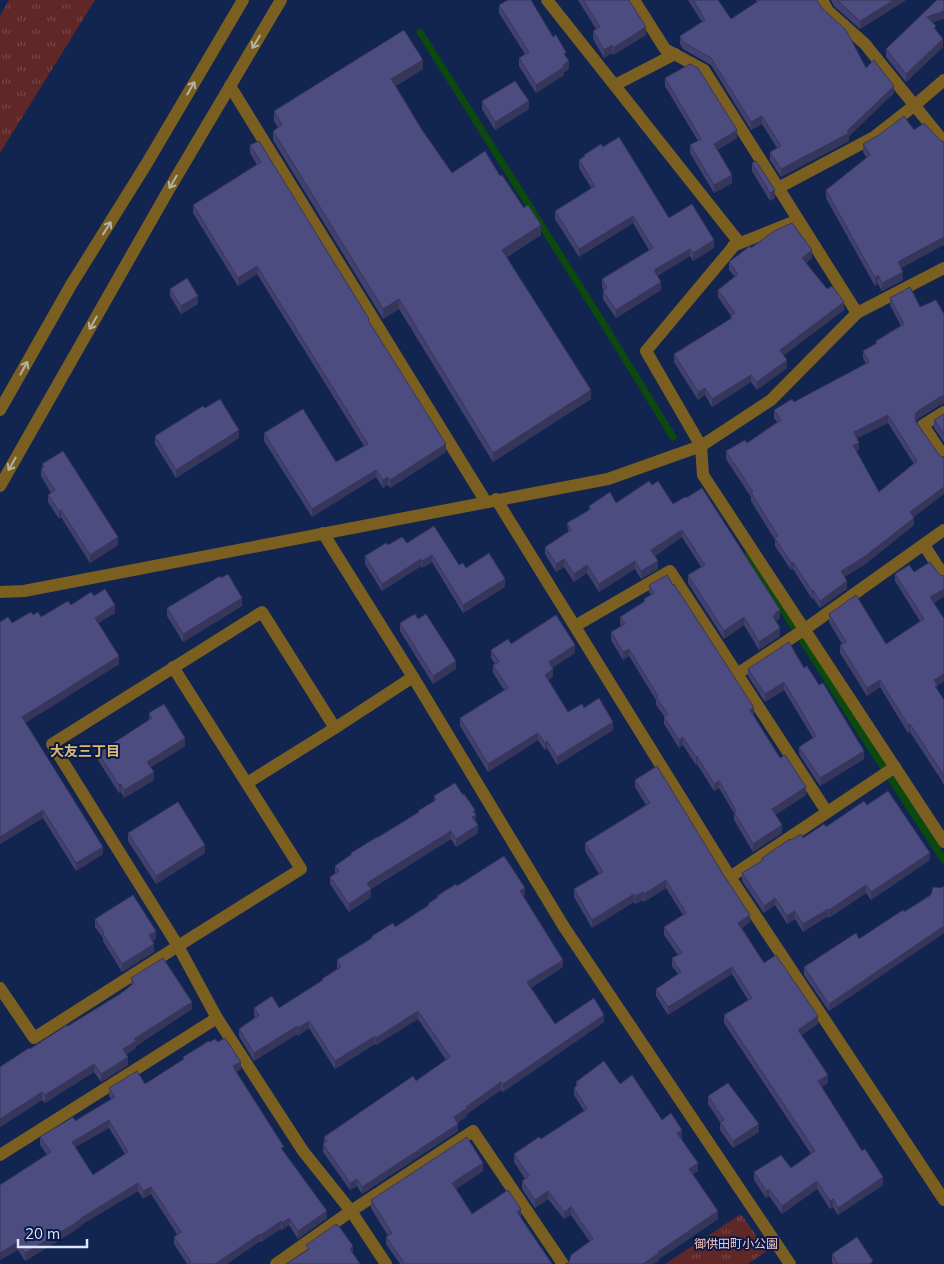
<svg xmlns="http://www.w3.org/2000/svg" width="944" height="1264" viewBox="0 0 944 1264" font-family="Mulish,'Noto Sans JP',sans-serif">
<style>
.park{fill:url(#park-tufts)}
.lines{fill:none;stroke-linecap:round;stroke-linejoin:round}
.stream{stroke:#0c490f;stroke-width:7}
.minor{stroke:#7b5f21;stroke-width:12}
.wall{fill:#42416e;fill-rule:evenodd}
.shaded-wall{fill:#36355a}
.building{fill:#4d4c80;stroke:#36355a;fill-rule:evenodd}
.oneway{stroke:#b5b1a6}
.labels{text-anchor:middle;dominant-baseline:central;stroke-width:4;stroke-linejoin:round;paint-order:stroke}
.park-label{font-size:12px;fill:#fdc5c0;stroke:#081a45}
.neighbourhood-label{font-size:14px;font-weight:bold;fill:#ddb971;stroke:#081a45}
</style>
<defs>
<pattern id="park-tufts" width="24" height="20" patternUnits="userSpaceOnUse" patternTransform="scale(1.25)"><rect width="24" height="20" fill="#5f2827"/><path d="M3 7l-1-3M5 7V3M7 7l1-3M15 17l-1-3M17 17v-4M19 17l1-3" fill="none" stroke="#754747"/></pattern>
</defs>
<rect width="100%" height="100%" fill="#112550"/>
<g class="park">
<polygon points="9,0 95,0 0,153 0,16"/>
<polygon points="741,1214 767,1251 748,1264 665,1264"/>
</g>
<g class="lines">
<g class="stream">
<polyline points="420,32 608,331 673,437"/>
<polyline points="748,555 865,739 944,860"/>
</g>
<g class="minor">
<polyline points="547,0 738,241 646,351 701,446 703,475 944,842"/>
<polyline points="634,0 665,49 704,70 857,313"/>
<polyline points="822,0 828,11 865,44 944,142"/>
<polyline points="615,85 675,54"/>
<polyline points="230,86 486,502"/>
<polyline points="778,188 874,137 915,105 944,80"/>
<polyline points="733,246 798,220"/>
<polyline points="0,410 71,285 147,163 243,0"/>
<polyline points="944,412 923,425 944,457"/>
<polyline points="0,486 168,191 281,0"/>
<polyline points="496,499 730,877 944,1200"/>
<polyline points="323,533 413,677 564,927 790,1264"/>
<polyline points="924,545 944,576"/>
<polyline points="0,592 24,591 608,479 701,446 771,400 857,313 944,268"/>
<polyline points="575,626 670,571 827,812"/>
<polyline points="737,674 805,629 944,530"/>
<polyline points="247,783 335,728 413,677"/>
<polyline points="730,877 895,767"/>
<polyline points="0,988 34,1038 178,946 301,869 173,667"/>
<polyline points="217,1018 178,946 52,744 262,612 335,728"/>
<polyline points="0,1155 217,1018 303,1151 351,1211 473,1131 563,1264"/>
<polyline points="276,1264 351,1211 386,1264"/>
</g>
</g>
<g class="wall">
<polygon points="578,0 629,0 646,35 613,55 612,53 604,58 593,39 593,31 596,29"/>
<polygon points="688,0 718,0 731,19 757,2 756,0 817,0 821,7 866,68 894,93 849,136 849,141 781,177 770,160 770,152 777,148 762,124 751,130 711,65 683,49 680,44 680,36 702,22"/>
<polygon points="831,0 906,0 860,29 834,6"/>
<polygon points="499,5 553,37 569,69 564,72 564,75 536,93 519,66 519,58 525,54 499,13"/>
<polygon points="933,22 943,47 906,82 886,57 886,49"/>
<polygon points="423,69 396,86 422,130 452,173 500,176 541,235 507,257 591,399 493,462 399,309 383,319 273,140 273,131 278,128 274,121 274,111"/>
<polygon points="665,78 737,138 717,150 732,183 714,193 690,153 690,145 698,141 665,86"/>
<polygon points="482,101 529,109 495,130 482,109"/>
<polygon points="879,135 903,280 882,291 878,284 875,286 826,198 826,190 867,158 863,152 863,144"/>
<polygon points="250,145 369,322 446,452 390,488 388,485 383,488 376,477 312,517 264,441 264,433 336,462 364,446 257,274 238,286 193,213 193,205 257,165 250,153"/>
<polygon points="603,147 669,218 714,248 693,261 690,256 657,276 661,290 616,318 603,299 603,291 604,290 602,287 602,279 649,250 633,223 579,257 555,219 555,211 592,189 579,168 579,160 584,157 584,155"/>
<polygon points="752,163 775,198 770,201 752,171"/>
<polygon points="751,248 812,258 806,263 827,289 844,310 784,355 787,368 757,390 751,382 712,407 705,395 698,400 674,362 674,354 730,319 730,317 731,316 718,297 718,290 735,277 729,270 729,262"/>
<polygon points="170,289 198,304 181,314 170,296"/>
<path d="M890,298l54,16v90l-4,1 -21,13 -3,3 24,35 -26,61v8l-50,40 -20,12 3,12 -27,19 -7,-10 -1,1 -19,-30 -2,1 -16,-24v-6l-24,-39v-4l-25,-38v-8l21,-8 30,-21 -3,-4v-8l20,-8 72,-38 -3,-6v-7l13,-7v-3l25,-15 -11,-21zM888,423l26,41 -35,28 -23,-41 3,-1 -2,-12z"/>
<polygon points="205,408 239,438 176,478 155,444 155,436"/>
<polygon points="944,414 944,442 934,428 934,420"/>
<polygon points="42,464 118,545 90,563 61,517 59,519 48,502 48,495 51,493 41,476 41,469 42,468"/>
<polygon points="652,485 673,504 780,618 776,621 780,636 759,650 744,625 724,639 688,583 688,575 701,567 682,537 655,556 658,569 641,579 635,569 599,592 587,573 574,582 564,567 556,572 545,554 545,547 568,532 567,523 589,510 589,506 616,503"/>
<polygon points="407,543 466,568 505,587 463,613 432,562 422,568 421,566 382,591 365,564 365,556 388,545"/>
<polygon points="914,572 944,596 934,603 944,619 944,681 937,686 937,689 944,700 944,785 942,782 942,781 910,732 908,733 880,687 867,696 840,653 840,645 842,644 829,622 829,614 886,644 920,621 895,581 895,574"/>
<polygon points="649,585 754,716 780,758 806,795 775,815 782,833 753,852 734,820 734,813 719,788 714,791 697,764 696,765 683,745 679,748 664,724 664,716 656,705 656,700 629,656 623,660 611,640 611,632 621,626 620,624 620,617 644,602 644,599 651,595 649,592"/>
<polygon points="94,596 115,613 98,623 119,664 25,723 103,854 76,871 43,818 0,844 12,623 33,615 41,617"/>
<polygon points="242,606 183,642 167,616 167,608"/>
<polygon points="418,619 456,669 433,684 400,631 400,623"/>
<polygon points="511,644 575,653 552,668 553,677 548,680 568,712 584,708 613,730 557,765 547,748 545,750 538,740 488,772 460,726 460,718 504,690 493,673 493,665 495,664 491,658 491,650"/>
<polygon points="804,668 819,685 864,759 820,786 799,754 799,747 813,738 784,690 765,702 748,676 748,669"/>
<polygon points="149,713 185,746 151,767 154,780 124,798 121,792 119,793 98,760 98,753 149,721"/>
<polygon points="635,780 750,922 742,928 764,963 818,1024 801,1035 828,1083 821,1087 883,1185 838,1215 833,1207 830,1209 817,1189 782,1214 769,1196 766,1198 754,1180 754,1172 791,1168 811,1154 724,1023 724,1015 748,1000 732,974 668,1015 656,996 656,989 678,974 672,966 672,958 678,955 664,935 664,927 683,915 666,888 644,902 643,900 635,904 634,902 592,928 574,897 574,889 599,874 585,851 585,843 646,805 635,787"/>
<polygon points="434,796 475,813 478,833 456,847 451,839 371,889 371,897 349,912 330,884 330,877 335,874 335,866 351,855 351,853 418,813 418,811 434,801"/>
<polygon points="867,805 930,860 871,900 866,893 829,918 828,916 803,932 795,919 787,924 775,905 764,913 742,881 742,873 762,861 762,858 791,840 803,838"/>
<polygon points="128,833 205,853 156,884 128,841"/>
<polygon points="457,886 525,895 523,896 563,967 531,988 555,1024 604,1022 503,1092 501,1090 467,1114 467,1116 457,1123 458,1131 362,1194 357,1186 350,1190 323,1152 324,1137 416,1081 446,1060 418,1019 376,1045 375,1044 335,1069 309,1028 298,1036 297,1034 254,1061 239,1036 239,1029 255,1018 254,1015 254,1008 279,1008 322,981 322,979 337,969 337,960 372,938 372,936 395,927 428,906 428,904 437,898 437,896"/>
<polygon points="944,886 944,933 829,1011 804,975 804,967 859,939 904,912"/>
<polygon points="95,919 156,939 152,941 154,952 122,972 103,941 103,938 95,927"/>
<polygon points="131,978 192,1009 136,1046 136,1048 127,1054 128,1065 101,1082 94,1072 45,1103 42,1100 0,1127 0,1067 120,994 131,986"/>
<path d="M210,1042h8l23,27 -5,3 48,80 43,66 -29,21 -9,-14 -7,5 -1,-1 -20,13 -1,-1 -33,23h-40l-13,-20v-7l3,-3 -26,-40 -8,5 -5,-8 -57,34v1l-7,5 -49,30 -7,-11 -18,10v-75l47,-30 -7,-10v-8l35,-16 36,-22 -2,-3v-8l36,-4 38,-24v-3zM109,1128l16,26 -32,21 -18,-28z"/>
<polygon points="576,1082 620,1084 662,1120 682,1138 681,1138 698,1171 693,1174 718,1219 659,1259 659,1261 568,1263 590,1242 571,1215 564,1219 548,1199 535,1208 522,1189 522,1181 525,1179 514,1162 514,1154 541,1139 584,1111 574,1095 574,1088 576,1086"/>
<polygon points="708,1096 759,1132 733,1148 720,1130 720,1122 708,1104"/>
<polygon points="483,1171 456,1189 472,1214 521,1217 520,1218 552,1264 400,1264 386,1244 386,1237 388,1236 371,1208 371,1200"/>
<polygon points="832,1254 873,1264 833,1264 832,1262"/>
</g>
<g class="shaded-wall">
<polygon points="894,0 906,0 860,29 860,21"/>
<polygon points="944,11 944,19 927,24 927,17"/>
<polygon points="646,27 646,35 613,55 613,48"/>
<polygon points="943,39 943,47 906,82 906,74"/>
<polygon points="612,45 612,53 604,58 604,50"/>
<polygon points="423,60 423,69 391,89 391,79"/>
<polygon points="569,61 569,69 564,72 564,75 536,93 536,85"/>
<polygon points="894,86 894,93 849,136 849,141 781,177 781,169 847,131"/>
<polygon points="529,101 529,109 495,130 495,122"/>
<polygon points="762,116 762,124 751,130 751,122"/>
<polygon points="737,130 737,138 714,152 714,144"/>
<polygon points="732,175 732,183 714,193 714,185"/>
<polygon points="775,190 775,198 770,201 770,193"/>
<polygon points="633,216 633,223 579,257 579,249"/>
<polygon points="541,225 541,235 502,259 502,250"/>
<polygon points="944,237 944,245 898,270 898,262"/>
<polygon points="714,240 714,248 693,261 693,253"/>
<polygon points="690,249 690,256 654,278 654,270"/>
<polygon points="812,250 812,258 802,265 802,258"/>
<polygon points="257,266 257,274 238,286 238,278"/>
<polygon points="903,272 903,280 882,291 882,283"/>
<polygon points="878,275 878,284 875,286 875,278"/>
<polygon points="661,282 661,290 616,318 616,310"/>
<polygon points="198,296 198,304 181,314 181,306"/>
<polygon points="399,299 399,309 383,319 383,309"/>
<polygon points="844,302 844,310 780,358 780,350"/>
<polygon points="787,360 787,368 757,390 757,382"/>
<polygon points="751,375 751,382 712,407 712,399"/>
<polygon points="705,388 705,395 698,400 698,392"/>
<polygon points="591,390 591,399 493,462 493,453"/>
<polygon points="944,396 944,404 940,405 919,418 916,421 915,417 916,413 919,410 940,397"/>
<polygon points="888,415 888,423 854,440 854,432"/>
<polygon points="239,430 239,438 176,478 176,470"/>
<polygon points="859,443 859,450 853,452 853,445"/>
<polygon points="446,444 446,452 390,488 390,480"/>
<polygon points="376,470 376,477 312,517 312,509"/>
<polygon points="388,477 388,485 383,488 383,480"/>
<polygon points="944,487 944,494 910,520 910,512"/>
<polygon points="61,510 61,517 59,519 59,511"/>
<polygon points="914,518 914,525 864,565 841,579 841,571"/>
<polygon points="682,530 682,537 651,558 651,550"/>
<polygon points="118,537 118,545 90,563 90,555"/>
<polygon points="432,555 432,562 422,568 422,561"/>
<polygon points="421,559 421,566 382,591 382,584"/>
<polygon points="564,559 564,567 556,572 556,564"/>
<polygon points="635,561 635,569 599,592 599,584"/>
<polygon points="658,561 658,569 641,579 641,571"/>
<polygon points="793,562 793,569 791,570 791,563"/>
<polygon points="587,565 587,573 574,582 574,574"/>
<polygon points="505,579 505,587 463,613 463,605"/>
<polygon points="847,581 847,589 820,608 820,601"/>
<polygon points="944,589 944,596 930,605 930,597"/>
<polygon points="813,590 813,598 812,599 812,591"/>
<polygon points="242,598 242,606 183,642 183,634"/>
<polygon points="115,605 115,613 95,625 95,618"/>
<polygon points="780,610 780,618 776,620 776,622 773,616 775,613"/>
<polygon points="744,617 744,625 724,639 724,631"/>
<polygon points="780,628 780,636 759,650 759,642"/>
<polygon points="575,645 575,653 549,670 549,662"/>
<polygon points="629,649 629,656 623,660 623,652"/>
<polygon points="119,656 119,664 22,725 22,717"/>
<polygon points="456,661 456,669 433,684 433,676"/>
<polygon points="553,669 553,677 545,682 545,675"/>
<polygon points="944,674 944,681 937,686 937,693 934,680"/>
<polygon points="880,680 880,687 867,696 867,688"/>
<polygon points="784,682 784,690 765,702 765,694"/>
<polygon points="754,708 754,716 750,710"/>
<polygon points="613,722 613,730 557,765 557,757"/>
<polygon points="910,724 910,732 908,733 908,725"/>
<polygon points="538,733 538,740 488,772 488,764"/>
<polygon points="683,737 683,745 679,748 679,740"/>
<polygon points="185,738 185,746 147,770 147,762"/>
<polygon points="547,741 547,748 545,750 545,743"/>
<polygon points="864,751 864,759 820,786 820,778"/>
<polygon points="697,756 697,764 696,765 696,757"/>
<polygon points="154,772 154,780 124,798 124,790"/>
<polygon points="719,781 719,788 714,791 714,784"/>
<polygon points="121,784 121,792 119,793 119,785"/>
<polygon points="806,787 806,795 772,817 772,809"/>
<polygon points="43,810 43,818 0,844 0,837"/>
<polygon points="475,810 475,815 476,815 476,822 472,817 473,811"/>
<polygon points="478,825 478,833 456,847 456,839"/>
<polygon points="782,825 782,833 753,852 753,844"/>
<polygon points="451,831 451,839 367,891 367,883"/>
<polygon points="205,845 205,853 156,884 156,876"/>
<polygon points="103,847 103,854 76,871 76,863"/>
<polygon points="930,853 930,860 871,900 871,892"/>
<polygon points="666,880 666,888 644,902 644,894"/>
<polygon points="866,885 866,893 829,918 829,910"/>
<polygon points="525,888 525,895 520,898 520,891"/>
<polygon points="371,889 371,897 349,912 349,904"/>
<polygon points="643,892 643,900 635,904 635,896"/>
<polygon points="634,894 634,902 592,928 592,920"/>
<polygon points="775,898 775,905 764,913 764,906"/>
<polygon points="828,909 828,916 803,932 803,924"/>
<polygon points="795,911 795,919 787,924 787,916"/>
<polygon points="750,915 750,922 738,930 738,923"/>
<polygon points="944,926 944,933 829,1011 829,1004"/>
<polygon points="156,931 156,939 149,943 149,935"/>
<polygon points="154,944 154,952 122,972 122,964"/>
<polygon points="563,960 563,967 527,990 527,982"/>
<polygon points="732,967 732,974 668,1015 668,1007"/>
<polygon points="192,1002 192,1009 136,1046 136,1048 123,1057 123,1049 134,1039"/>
<polygon points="418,1011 418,1019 376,1045 376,1038"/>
<polygon points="604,1015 604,1022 503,1092 503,1084"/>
<polygon points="818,1016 818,1024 798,1038 798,1030"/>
<polygon points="309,1021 309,1028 298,1036 298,1028"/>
<polygon points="297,1026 297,1034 254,1061 254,1053"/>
<polygon points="375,1036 375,1044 335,1069 335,1061"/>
<polygon points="128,1057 128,1065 101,1082 101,1074"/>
<polygon points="241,1062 241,1069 233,1074 233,1066"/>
<polygon points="94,1064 94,1072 45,1103 45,1095"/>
<polygon points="828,1075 828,1083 818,1089 818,1081"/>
<polygon points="501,1082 501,1090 467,1114 467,1116 454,1125 454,1117 466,1107"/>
<polygon points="42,1092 42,1100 0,1127 0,1119"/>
<polygon points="109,1120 109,1128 72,1149 72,1142"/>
<polygon points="458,1124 458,1131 362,1194 362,1187"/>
<polygon points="759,1124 759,1132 733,1148 733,1141"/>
<polygon points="682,1130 682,1138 677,1141 677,1133"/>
<polygon points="483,1163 483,1171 452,1191 452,1183"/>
<polygon points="698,1163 698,1171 689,1177 689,1169"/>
<polygon points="883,1177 883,1185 838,1215 838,1208"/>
<polygon points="357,1179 357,1186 350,1190 350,1183"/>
<polygon points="817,1181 817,1189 782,1214 782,1206"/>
<polygon points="138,1183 138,1191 81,1225 81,1226 74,1231 25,1261 25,1253 81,1218"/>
<polygon points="151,1187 151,1194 143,1199 143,1191"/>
<polygon points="769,1189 769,1196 766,1198 766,1191"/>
<polygon points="548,1191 548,1199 535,1208 535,1200"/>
<polygon points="833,1199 833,1207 830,1209 830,1201"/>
<polygon points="571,1207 571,1215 564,1219 564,1212"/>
<polygon points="521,1209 521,1217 517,1220 517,1212"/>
<polygon points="327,1211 327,1218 298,1239 298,1231"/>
<polygon points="718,1211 718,1219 659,1259 659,1261 654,1264 643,1264 658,1252"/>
<polygon points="289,1218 289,1225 282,1230 282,1223"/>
<polygon points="281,1221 281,1229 261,1242 261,1235"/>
<polygon points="260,1234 260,1241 227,1264 215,1264"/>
<polygon points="18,1242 18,1250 0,1260 0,1253"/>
<polygon points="353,1246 353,1254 350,1249"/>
</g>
<g class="building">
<polygon points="508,0 531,0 553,37 556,35 566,52 564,54 569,61 563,65 564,67 536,85 519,58 529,52 499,5"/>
<polygon points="583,0 629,0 646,27 613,48 612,45 604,50 593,31 600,27"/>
<polygon points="693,0 718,0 731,19 760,0 817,0 821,7 846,30 866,68 874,60 894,86 847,131 849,133 781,169 770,152 781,146 762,116 751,122 711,58 683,42 680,36 705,20"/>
<polygon points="837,0 894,0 860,21"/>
<polygon points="937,0 944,0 944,11 927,17 936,26 934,28 943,39 906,74 886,49"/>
<polygon points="404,30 423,60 391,79 422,130 452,173 485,151 500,176 502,175 524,208 528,205 541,225 502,250 591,390 493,453 399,299 383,309 273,131 282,125 274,111"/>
<polygon points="690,64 698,68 737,130 714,144 732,175 714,185 690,145 701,139 665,78"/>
<polygon points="515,81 529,101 495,122 482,101"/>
<polygon points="904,116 914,130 924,123 941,141 944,142 944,227 943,228 944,229 944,237 898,262 903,272 882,283 878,275 875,278 826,190 870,155 863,144 879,135"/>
<polygon points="619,137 669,218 692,204 714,240 693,253 690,249 654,270 661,282 616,310 603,291 607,288 602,279 653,248 633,216 579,249 555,211 595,186 579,160 585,156 584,155 601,144 603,147"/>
<polygon points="259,141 369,319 368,320 446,444 390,480 388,477 383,480 376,470 312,509 264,433 303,409 336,462 368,444 257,266 238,278 193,205 261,162 250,145"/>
<polygon points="756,161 775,190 770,193 752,163"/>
<polygon points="792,223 812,250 802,258 827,289 832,286 844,302 780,350 787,360 757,382 751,375 712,399 705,388 698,392 674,354 732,318 730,317 735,313 718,290 738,274 729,262 750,246 751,248 774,231"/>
<polygon points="187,278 198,296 181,306 170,289"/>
<path d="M910,287l10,20 16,-7 8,14v82l-4,1 -21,13 -3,3 -1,4 1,5 24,34 4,1v30l-34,25 4,6 -50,39 -23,14 6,10 -27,20 -7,-11 -1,1 -19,-29 -2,1 -16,-25 3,-2 -27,-43 2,-1 -27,-41 19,-11 2,3 34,-23 -7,-10 18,-11 2,3 75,-40 -6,-11 14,-8 -1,-2 28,-17 -14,-26zM888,415l29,46 -38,31 -26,-47 6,-2 -5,-11z"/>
<polygon points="220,399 239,430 176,470 155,436 203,406 205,408"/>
<polygon points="944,414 944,434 934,420"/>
<polygon points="63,451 118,537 90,555 61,510 59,511 48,495 55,490 41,469 44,467 42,464"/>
<polygon points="649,481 652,485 658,481 673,504 685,497 686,498 702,488 780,610 775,613 776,615 773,616 780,628 759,642 744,617 724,631 688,575 705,565 682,530 651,550 658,561 641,571 635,561 599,584 587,565 574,574 564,559 556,564 545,547 571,530 567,523 591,509 589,506 610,492 616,503"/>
<polygon points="434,526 459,565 463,563 466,568 489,553 505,579 463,605 432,555 422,561 421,559 382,584 365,556 386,543 388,545 402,537 407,543"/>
<polygon points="930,562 940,575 944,576 944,589 930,597 944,619 944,674 934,680 937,685 935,686 944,700 944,778 942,775 943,774 910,724 908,725 880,680 867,688 840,645 846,642 829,614 856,595 886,644 924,619 895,574 909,565 914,572"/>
<polygon points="228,574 242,598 183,634 167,608 207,584 220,576 221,578"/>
<polygon points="667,575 673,585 674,584 751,703 754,708 750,710 780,758 785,755 806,787 772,809 782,825 753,844 734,812 736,811 719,781 714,784 697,756 696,757 683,737 679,740 664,717 668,714 656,697 658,696 629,649 623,652 611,632 625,624 620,617 645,601 644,599 654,593 649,585"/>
<polygon points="105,589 115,605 95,618 119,656 22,717 103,847 76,863 43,810 0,837 0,622 8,617 12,623 31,612 33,615 38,612 41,617 68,601 71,605 91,592 94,596"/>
<polygon points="415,614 418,619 426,614 456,661 433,676 400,623"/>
<polygon points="556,615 575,645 549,662 553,669 545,675 568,712 582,704 584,708 599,698 613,722 557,757 547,741 545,743 538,733 488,764 460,718 508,688 493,665 499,662 491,650 508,639 511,644"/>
<polygon points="789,642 804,668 807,666 819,685 823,683 864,751 820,778 799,747 816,736 784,682 765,694 748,669"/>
<polygon points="164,704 185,738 147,762 154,772 124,790 121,784 119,785 98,753 152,718 149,713"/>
<polygon points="657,766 723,874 750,915 738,923 764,963 776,955 818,1016 798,1030 828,1075 818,1081 862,1151 865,1149 883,1177 838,1208 833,1199 830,1201 817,1181 782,1206 769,1189 766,1191 754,1172 781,1155 791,1168 815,1151 724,1015 752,998 732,967 668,1007 656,989 681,972 672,958 682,953 664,927 686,913 666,880 644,894 643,892 635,896 634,894 592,920 574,889 603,872 585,843 650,803 635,780"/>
<polygon points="455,783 463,795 464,794 475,810 473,811 476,815 472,817 478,825 456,839 451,831 367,883 371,889 349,904 330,877 339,871 335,866 352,854 351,853 377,837 377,838 419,812 418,811 436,800 434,796"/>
<polygon points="888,791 930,853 871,892 866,885 829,910 828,909 803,924 795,911 787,916 775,898 764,906 742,873 763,860 762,858 790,839 791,840 801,834 803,838 824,824 826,827 864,801 867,805"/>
<polygon points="178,802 205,845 156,876 128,833"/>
<polygon points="504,856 525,888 520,891 563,960 527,982 555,1024 594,998 604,1015 503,1084 501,1082 466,1107 467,1108 454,1117 458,1124 362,1187 357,1179 350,1183 323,1144 327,1141 324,1137 413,1076 416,1081 450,1057 418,1011 376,1038 375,1036 335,1061 309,1021 298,1028 297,1026 254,1053 239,1029 259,1015 254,1008 272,996 279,1008 323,980 322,979 341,967 337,960 372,938 372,936 393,923 395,927 429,905 428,904 438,897 437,896 456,884 457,886"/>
<polygon points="944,886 944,926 829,1004 804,967 856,933 859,939 903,910 904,912 931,895 933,887 941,888"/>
<polygon points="133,895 156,931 149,935 154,944 122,964 103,934 104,933 95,919"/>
<polygon points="163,958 192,1002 134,1039 136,1041 123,1049 128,1057 101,1074 94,1064 45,1095 42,1092 0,1119 0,1067 29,1048 30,1049 67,1025 68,1026 120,994 134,983 131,978"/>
<path d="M225,1038l16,24 -8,4 2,4 49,77 -3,1 46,63 -29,20 -9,-13 -7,5 -1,-2 -20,14 -1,-1 -45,30h-27l3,-2 -17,-25 7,-5 -30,-45 -8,4 -5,-8 -57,35v1l-7,5 -49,29 -7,-11 -18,11v-68l51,-33 -11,-15 33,-20 2,4 40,-24 -6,-9 28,-17 8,13 39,-25 -1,-2 26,-16 1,1 5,-3 3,3zM109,1120l19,32 -35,23 -21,-33z"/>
<polygon points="604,1061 620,1084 632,1075 662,1120 671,1113 682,1130 677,1133 698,1163 689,1169 718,1211 658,1252 659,1253 643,1264 565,1264 568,1263 570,1259 571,1255 593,1239 571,1207 564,1212 548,1191 535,1200 522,1181 529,1176 514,1154 539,1137 541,1139 587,1109 574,1088 578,1085 576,1082"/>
<polygon points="728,1083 759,1124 733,1141 720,1122 724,1120 708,1096"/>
<polygon points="467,1137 483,1163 452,1183 472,1214 508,1190 521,1209 517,1212 552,1264 405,1264 386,1237 392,1233 371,1200"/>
<polygon points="336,1224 337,1226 338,1225 353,1246 350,1249 360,1264 286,1264 309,1249 306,1245"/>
<polygon points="857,1237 873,1261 869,1264 838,1264 832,1254"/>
</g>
<defs><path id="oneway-shaft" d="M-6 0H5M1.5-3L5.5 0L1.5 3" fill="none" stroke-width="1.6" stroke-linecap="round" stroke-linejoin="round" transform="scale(1.25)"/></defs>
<g class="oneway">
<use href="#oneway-shaft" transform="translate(256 42) rotate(121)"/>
<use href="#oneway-shaft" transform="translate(191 88) rotate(-60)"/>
<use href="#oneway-shaft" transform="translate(173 182) rotate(120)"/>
<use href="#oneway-shaft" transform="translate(107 228) rotate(-58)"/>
<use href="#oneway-shaft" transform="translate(93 323) rotate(120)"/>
<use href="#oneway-shaft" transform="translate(24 368) rotate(-61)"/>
<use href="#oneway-shaft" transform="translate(12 464) rotate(120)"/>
</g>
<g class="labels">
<g class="park-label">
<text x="736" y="1243">御供田町小公園</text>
</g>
<g class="neighbourhood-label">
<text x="85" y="751">大友三丁目</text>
</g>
</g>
<path d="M18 1239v8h69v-8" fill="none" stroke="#dbe7fe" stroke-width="2.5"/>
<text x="25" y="1239" font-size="15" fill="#dbe7fe" stroke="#081a45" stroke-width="4" paint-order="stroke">20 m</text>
</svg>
